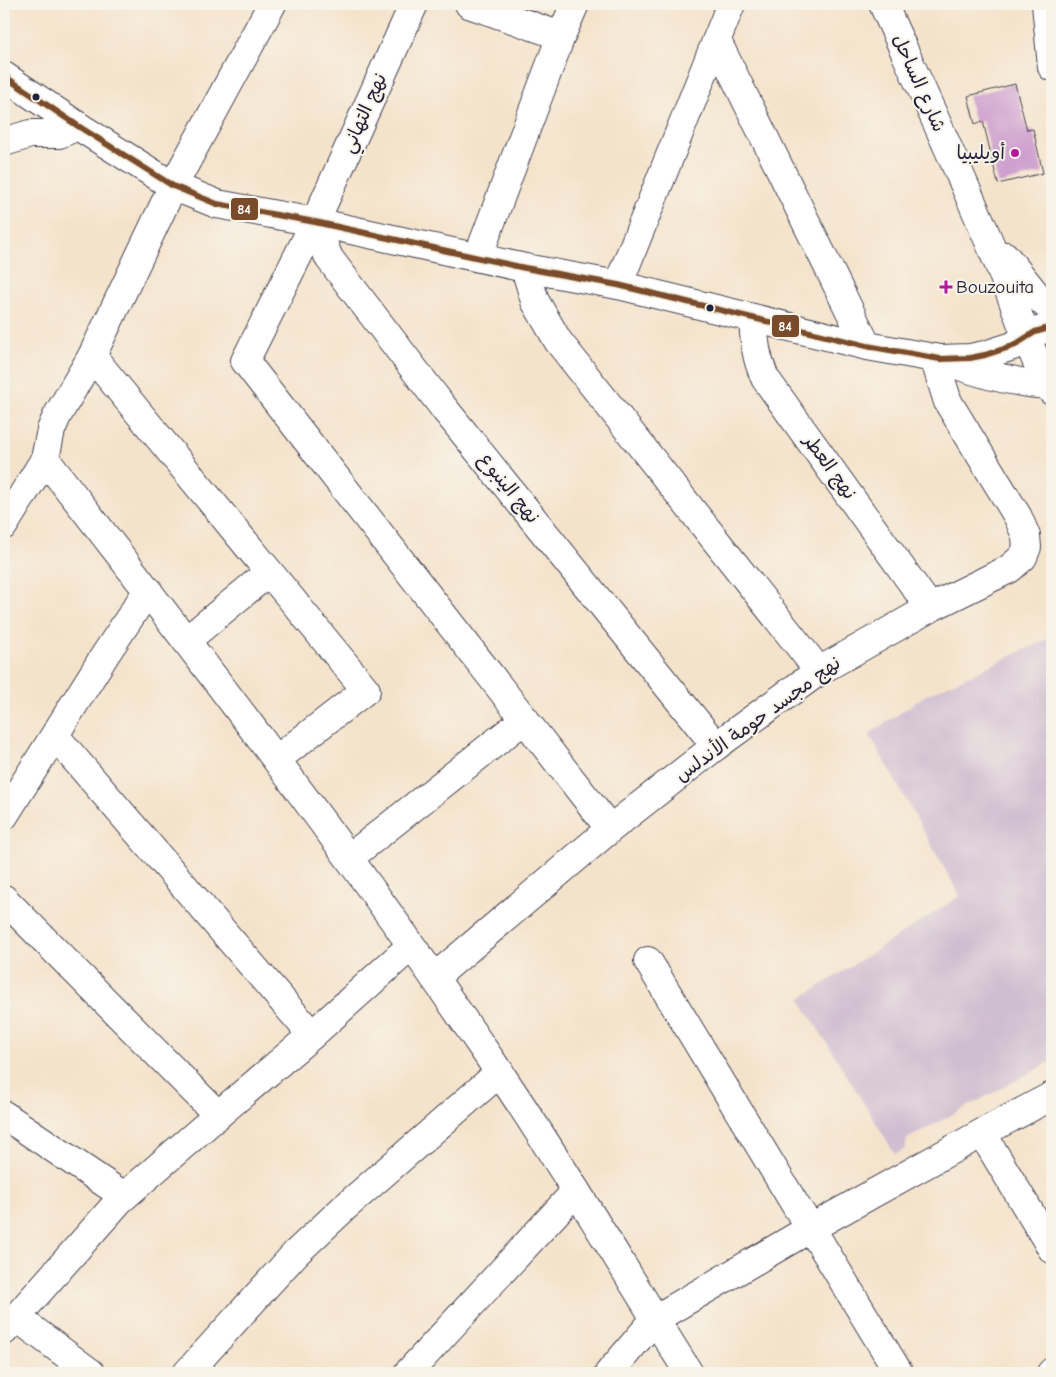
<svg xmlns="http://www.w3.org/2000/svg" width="1056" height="1377" viewBox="0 0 1056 1377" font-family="'Comic Neue','Playpen Sans Arabic',sans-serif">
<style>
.industrial{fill:#cfbdd0}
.building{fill:#c791cb}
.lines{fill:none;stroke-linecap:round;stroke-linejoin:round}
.minor-casing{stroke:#423f51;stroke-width:30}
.major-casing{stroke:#423f51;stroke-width:30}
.minor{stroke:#fff;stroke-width:28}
.major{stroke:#fff;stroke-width:28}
.bus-1-casing{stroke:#f7f3e8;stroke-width:10}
.bus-1{stroke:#7a4b2a;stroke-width:6}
.bus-dot{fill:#22223b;stroke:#f7f3e8;stroke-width:2}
.poi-dot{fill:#b5179e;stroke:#f7f3e8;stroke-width:2}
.labels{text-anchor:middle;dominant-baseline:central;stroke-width:4;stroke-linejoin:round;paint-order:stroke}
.street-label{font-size:19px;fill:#22223b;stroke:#f7f3e8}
.poi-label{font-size:19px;fill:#22223b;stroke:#f7f3e8;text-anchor:end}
.line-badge{stroke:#f7f3e8;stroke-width:2}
.badge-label{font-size:14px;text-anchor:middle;font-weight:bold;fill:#fff}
</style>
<rect width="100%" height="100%" fill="#f7f3e8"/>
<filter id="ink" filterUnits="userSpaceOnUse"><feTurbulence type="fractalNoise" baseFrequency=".02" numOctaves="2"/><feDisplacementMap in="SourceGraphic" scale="10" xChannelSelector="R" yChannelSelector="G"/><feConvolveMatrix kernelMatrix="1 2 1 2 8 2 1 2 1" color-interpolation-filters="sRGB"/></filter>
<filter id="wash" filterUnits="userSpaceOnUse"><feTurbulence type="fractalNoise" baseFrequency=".0096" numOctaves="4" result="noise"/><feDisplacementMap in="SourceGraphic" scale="20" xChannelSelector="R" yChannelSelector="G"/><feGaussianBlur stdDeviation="1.12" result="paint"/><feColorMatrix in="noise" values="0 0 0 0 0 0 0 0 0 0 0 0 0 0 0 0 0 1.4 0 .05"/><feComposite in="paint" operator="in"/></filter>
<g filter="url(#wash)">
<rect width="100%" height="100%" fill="#f4e3cb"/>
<polygon class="industrial" points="1052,637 1052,1061 907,1139 905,1149 895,1154 800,999 960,896 869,734 926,695"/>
<g id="blocks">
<polygon class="building" points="1015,84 1027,130 1033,129 1043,173 998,184 983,121 975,124 968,96"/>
</g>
</g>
<g filter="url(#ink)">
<use href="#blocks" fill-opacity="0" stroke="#423f51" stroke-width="1"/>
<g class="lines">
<defs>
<g id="minor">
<polyline points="414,4 315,222 245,361 610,829"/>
<polyline points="469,4 561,36"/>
<polyline points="1046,4 1052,67"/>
<polyline points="717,41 867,346"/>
<polyline points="4,76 78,126 173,186 217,204 315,222 525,268 618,285 867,346 940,359 970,358 985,355 1013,346 1035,332 1052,327"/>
<polyline points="4,142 30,134 59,134 78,126"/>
<polyline points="315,222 329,258 443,407 716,746"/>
<polyline points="478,257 561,36 575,4"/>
<polyline points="525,268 535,301 558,341 819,671"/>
<polyline points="618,285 731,4"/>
<path d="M753,318c1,22 3,40 12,60l165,230"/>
<polyline points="92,356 366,690 277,759"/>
<path d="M951,363c33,12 66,21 101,22"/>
<path d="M45,459c156,199 310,400 452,610 68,99 128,203 192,304"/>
<polyline points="4,525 45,459 51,430 57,416 92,356 173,186 272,4"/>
<polyline points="187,640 269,572"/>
<polyline points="55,736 312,1035"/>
<polyline points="4,816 105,655 148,590"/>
<polyline points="349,858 525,719"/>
<polyline points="4,899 218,1115"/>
<polyline points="648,961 796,1206 811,1228 899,1373"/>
<polyline points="435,977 610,829 716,746 819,671 930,608 1009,569 1023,557 1027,547 1026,536 1018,517 948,402 934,358"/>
<polyline points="4,1115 124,1196"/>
<polyline points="982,1133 1052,1249"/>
<polyline points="16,1317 91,1373"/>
<polyline points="4,1331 119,1201 218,1115 312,1035 411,946"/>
<polyline points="187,1373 296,1253 344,1208 500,1072"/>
<polyline points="408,1373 576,1191"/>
<polyline points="609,1373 655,1319 811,1228 982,1133 1052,1096"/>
<polyline points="1051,1373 1052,1372"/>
</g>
<g id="major">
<path d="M883,4c38,84 77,168 113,254 20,45 31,91 56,133"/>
<polyline points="1005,256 1038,297 1052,310"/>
</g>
</defs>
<use href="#minor" class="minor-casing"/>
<use href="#major" class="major-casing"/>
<use href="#minor" class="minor"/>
<use href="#major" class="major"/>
<defs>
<polyline id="bus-1" points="4,76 78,126 173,186 217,204 315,222 525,268 618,285 867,346 940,359 970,358 985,355 1013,346 1035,332 1052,327"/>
</defs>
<use href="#bus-1" class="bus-1-casing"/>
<use href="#bus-1" class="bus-1"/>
</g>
</g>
<g class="bus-dot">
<circle cx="36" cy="97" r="4.5"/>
<circle cx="710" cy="308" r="4.5"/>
</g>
<g class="poi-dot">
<circle cx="1015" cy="153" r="5"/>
<path d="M943.5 279.5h5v5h5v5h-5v5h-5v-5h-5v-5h5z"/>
</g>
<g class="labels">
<g class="street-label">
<text transform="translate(919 83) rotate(66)">شارع الساحل</text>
<text transform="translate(364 113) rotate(-66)">نهج التهاني</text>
<text transform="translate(830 467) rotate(54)">نهج العطر</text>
<text transform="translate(509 488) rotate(51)">نهج الينبوع</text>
<text transform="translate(758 719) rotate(-36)">نهج مجسد حومة الأندلس</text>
</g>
<g class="poi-label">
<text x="1005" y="153">أويليبيا</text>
<text x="956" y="287" text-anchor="start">Bouzouita</text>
</g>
</g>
<g class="line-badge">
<rect x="230" y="197" width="29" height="24" rx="5" fill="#7a4b2a"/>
<rect x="771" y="314" width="29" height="24" rx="5" fill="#7a4b2a"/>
</g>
<g class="badge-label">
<text x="244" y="214">84</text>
<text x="785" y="331">84</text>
</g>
<rect width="1056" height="1377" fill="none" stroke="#f7f3e8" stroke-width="20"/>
</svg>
